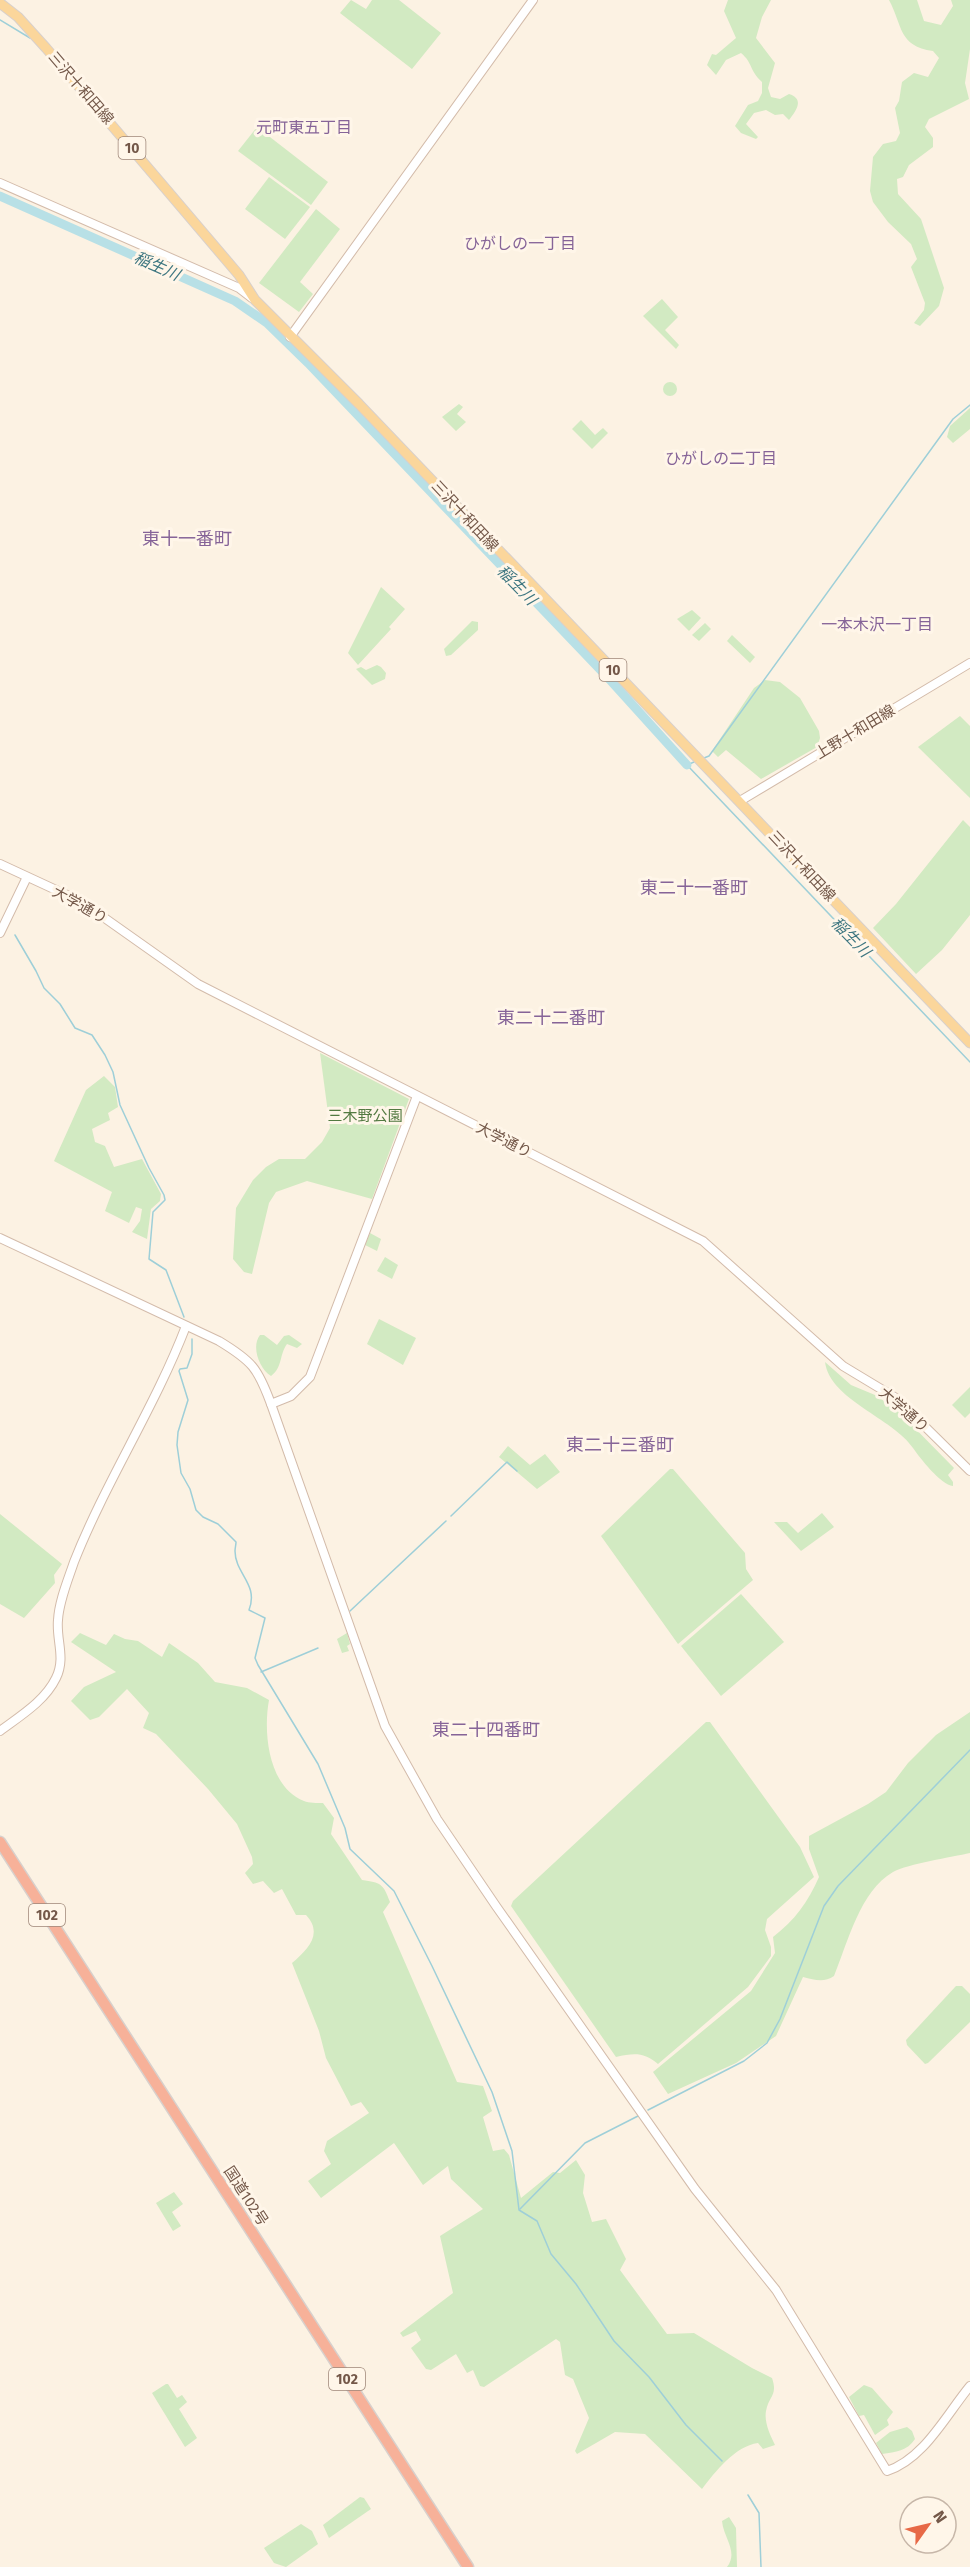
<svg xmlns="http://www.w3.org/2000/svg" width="970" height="2567" viewBox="0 0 970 2567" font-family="'Fira Sans','Noto Sans JP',sans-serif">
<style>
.green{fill:#d2eac2}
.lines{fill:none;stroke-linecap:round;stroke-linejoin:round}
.stream{stroke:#9ecfd8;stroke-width:1.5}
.river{stroke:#b8e0e6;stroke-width:9}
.secondary-casing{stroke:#d3bbaa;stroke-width:10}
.primary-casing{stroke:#d8d0cc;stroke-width:11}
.highway-casing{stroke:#d8d0cc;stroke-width:13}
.secondary{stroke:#fff;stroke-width:8}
.primary{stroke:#fbd69b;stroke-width:9}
.highway{stroke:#f7b199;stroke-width:10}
.labels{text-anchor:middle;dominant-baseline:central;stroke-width:6;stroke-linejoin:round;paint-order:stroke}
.shield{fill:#fff6e9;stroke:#9e8779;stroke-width:1.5}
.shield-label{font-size:14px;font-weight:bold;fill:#745849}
.street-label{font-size:15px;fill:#745849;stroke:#fff6e9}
.park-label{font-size:15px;fill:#537a41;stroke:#fff6e9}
.neighbourhood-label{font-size:16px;fill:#866498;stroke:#fff6e9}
.water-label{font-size:16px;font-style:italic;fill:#3f7781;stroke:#fff6e9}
.quarter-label{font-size:18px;fill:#866498;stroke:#fff6e9}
</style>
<rect width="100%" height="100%" fill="#fcf2e3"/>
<g class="green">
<polygon points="351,0 366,9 372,0 399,0 441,33 412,69 340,13"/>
<path d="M728,0h43l-9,17 -6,21 19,25 -7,25 3,9 9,2 9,-5c16,5 7,17 0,26l-6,-6 -8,1 -9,-5 -12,3 -8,11 12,13 -2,2 -15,-6 -6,-7 13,-21 10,-4 4,-8v-11c-13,-12 -9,-19 -21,-29l-15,7 -10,15 -9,-10 5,-11 4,1 20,-17 -12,-27z"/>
<path d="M889,0h28l7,21 17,4 12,-19 -2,-6h19v49l-5,34 4,16 -40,20 -4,8 8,11v9l-24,18 -6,12 -6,2 1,15 23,25 23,69 -5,18 -19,20 -6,-3 10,-13 1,-7 -14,-36 6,-8 -6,-15 -23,-22 -15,-20 -3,-11 3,-34 10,-13 13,-3 4,-8 -5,-25 4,-7 3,-19 12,-9 14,4 11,-19 -6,-7c-35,-5 -30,-25 -44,-51z"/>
<polygon points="257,127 328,182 311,205 238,151"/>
<polygon points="269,177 310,207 285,239 245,209"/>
<polygon points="316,209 340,229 300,282 313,294 299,312 259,283"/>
<polygon points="662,299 678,317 665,330 679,345 676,349 643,316"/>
<circle cx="670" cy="389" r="7"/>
<polygon points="459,404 463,407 457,414 466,422 456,431 442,417"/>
<polygon points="970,408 970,429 953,443 947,437 950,426"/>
<polygon points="581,420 595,435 603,428 608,433 592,449 572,429"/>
<polygon points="381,587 405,609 389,627 391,629 358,665 348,653"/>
<polygon points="692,610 701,618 689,631 677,619"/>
<polygon points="472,621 478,622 478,630 451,655 446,656 444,649"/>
<polygon points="705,623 711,629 699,641 692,635"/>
<polygon points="732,635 755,657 750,663 727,641"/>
<polygon points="377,665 381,667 386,673 385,679 372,685 356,669 361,667 366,670"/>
<polygon points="765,680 780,682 800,698 819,731 820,738 817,747 761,779 726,750 718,757 712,751 754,688"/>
<polygon points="960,716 970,726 970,798 918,747"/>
<polygon points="963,820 970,827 970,915 942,950 916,974 873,928 896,904"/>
<polygon points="320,1053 409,1099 372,1199 307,1181 276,1192 269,1203 252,1274 244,1272 233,1259 236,1208 253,1180 266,1167 279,1159 305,1159 322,1142 330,1128"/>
<polygon points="104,1076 115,1087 118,1107 108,1113 110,1120 92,1129 95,1142 105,1146 114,1167 142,1159 161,1194 160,1201 151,1209 147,1239 132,1232 140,1221 142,1209 136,1207 129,1223 105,1211 112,1192 54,1161 86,1090"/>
<polygon points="370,1233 381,1239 377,1251 365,1245"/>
<polygon points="385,1257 398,1265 392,1279 377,1271"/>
<polygon points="379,1319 416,1338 403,1365 367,1344"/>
<path d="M260,1335h4l13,10 7,-9 5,-1 13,9 -5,4 -10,-4c-8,11 -4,23 -16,32 -12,-7 -20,-30 -11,-41z"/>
<path d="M825,1362l26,23 24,10 21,14 58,59 -6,7 5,7v4c-12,-1 -33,-28 -40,-38 -20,-30 -83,-48 -88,-86z"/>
<polygon points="970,1387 970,1413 965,1418 952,1405"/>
<polygon points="508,1446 530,1465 545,1454 560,1472 537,1489 499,1457"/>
<polygon points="670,1469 673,1469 745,1553 746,1569 753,1580 678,1644 601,1536"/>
<polygon points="822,1513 834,1527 801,1551 774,1522 787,1522 798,1533"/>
<polygon points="0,1514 62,1564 54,1575 55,1583 24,1618 0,1604"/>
<polygon points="741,1594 784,1642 721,1696 681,1646"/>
<path d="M80,1633l26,12 8,-11 11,5 13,2 24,16 7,-14 29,20 17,19 32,6 22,12c-6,32 -1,87 35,101 5,2 13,2 19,2l11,15 -3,16 31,46c19,3 21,3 28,22l-7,10 74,170 26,4 9,25 -9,6 10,34 11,-2 5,6 12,43 32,-26 7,1 16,-13 9,15 -2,18 9,29 14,-3 20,40 -6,11 47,64 27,-1 58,35 20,10c6,18 -3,17 -6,33 -2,11 4,24 9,34l-12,4 -5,-6c-23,3 -43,29 -56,46l-57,-55 -30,-2 -38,22 -2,-3 14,-33 -16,-39 -8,-4 -5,-33 -4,-3 -72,48 -4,-1 -7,-16 -6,3 -11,-19 -25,16 -5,-1 -15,-21 10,-8 -5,-9 -13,6 -3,-4 53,-40 -13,-57 43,-27 -32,-30 -3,-13 -25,19 -29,-42 -73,55 -13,-17 23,-17 -7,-13 3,-10 42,-28 -8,-11 -10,4 -25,-48 -7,-27 -27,-68c15,-13 32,-29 14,-48h-10l-14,-26 -8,4 -11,-12 -10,3 -8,-11 8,-9 -1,-7 -15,-33 -29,-35 -52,-55 -13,-6 6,-15 -22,-24 -28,28 -9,3 -19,-19 13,-14 32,-15 -45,-30z"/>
<polygon points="347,1633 350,1644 347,1646 349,1651 342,1653 337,1639"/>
<path d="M970,1712v141c-18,4 -62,11 -77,19 -33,19 -45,70 -59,104 -10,7 -19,4 -31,1l-27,59 -40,27 -68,31 -15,-22 98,-81 24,-38 -2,-16c22,-17 35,-35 46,-60l-10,-28v-13l59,-32 18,-12 22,-29 28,-28z"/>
<path d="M706,1722h4l90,125 14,30 -47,42 -2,11 6,17v9l-23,31 -90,77c-14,-12 -24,-11 -42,-7l-105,-151 2,-5z"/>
<polygon points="956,1986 962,1986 970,1994 970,2022 928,2063 925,2064 907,2045 906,2040"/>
<polygon points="174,2192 183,2204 172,2212 181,2226 173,2231 156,2203"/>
<polygon points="166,2384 168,2384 177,2398 182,2395 187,2402 179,2409 197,2438 185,2447 152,2393"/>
<polygon points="864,2385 872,2388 893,2412 887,2420 889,2425 875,2435 864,2415 859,2416 849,2397"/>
<path d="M907,2427l5,4 3,8c-8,12 -19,13 -33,15l-6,-11 14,-11z"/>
<polygon points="360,2497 364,2498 371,2509 329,2538 323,2525"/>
<path d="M729,2517l7,11 1,39h-10c12,-15 -4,-30 -5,-46z"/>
<polygon points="301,2524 312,2531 318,2544 286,2567 274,2563 264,2548"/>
</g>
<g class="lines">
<g class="stream">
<polyline points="0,20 30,38"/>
<polyline points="704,758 709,756 953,419 970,405"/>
<polyline points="694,762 687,765 970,1062"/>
<polyline points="15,935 36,971 44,988 60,1004 75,1028 92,1035 105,1055 113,1072 120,1105 149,1168 164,1195 165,1200 153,1212 149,1259 166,1270 184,1317"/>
<path d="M192,1339v15l-5,14 -7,1 -1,2 9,29 -10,32 -1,13 4,28 9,16 6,21 7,7 15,7 18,18c0,3 -1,6 -1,9 0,23 24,33 14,59l16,8 -10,40 3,7 60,99 27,64 5,21 44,42 38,75 60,126 20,59 7,59 18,11 14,33 25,30 38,57 35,36 37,48 36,36"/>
<polyline points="451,1516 507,1462 517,1471"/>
<polyline points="350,1611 446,1521"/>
<polyline points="261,1672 318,1648"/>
<polyline points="648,2110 744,2061 767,2043 780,2019 824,1906 838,1886 970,1750"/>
<polyline points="520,2209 585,2143 638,2116"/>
<polyline points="748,2495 759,2513 761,2567"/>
</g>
<polyline class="river" points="0,196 235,301 267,323 308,363 611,681 687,765"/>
<defs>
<g id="secondary">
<polyline points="0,183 239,288 252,298"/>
<polyline points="290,337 533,0"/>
<polyline points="740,801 970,663"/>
<polyline points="0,864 82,902 198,984 703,1241 843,1366 896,1398 970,1471"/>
<polyline points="0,933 27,877"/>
<path d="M0,1238l219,103c33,20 39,27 52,63l114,322 52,93 59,87 199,283 81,101 111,181c37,-12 59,-56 83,-85"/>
<polyline points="271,1404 291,1396 310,1377 417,1096"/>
<path d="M0,1731c20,-15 45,-30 56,-53 10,-20 0,-38 2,-58 1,-19 10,-40 16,-58 32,-81 81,-155 112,-236"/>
</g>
<polyline id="primary" points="0,3 18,17 46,48 239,275 255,300 359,404 970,1043"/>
<polyline id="highway" points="0,1842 468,2567"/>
</defs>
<use href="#secondary" class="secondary-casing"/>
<use href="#primary" class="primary-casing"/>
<use href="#highway" class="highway-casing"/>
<use href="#secondary" class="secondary"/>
<use href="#primary" class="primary"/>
<use href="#highway" class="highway"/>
</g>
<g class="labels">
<g class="shield">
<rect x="118.5" y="137" width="27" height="22" rx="4.5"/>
<rect x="599.5" y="659" width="27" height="22" rx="4.5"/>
<rect x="29" y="1904" width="36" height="22" rx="4.5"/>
<rect x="329" y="2368" width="36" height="22" rx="4.5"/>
</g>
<g class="shield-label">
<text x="132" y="148">10</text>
<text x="613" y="670">10</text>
<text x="47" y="1915">102</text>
<text x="347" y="2379">102</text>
</g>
<g class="street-label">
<text transform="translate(81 88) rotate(49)">三沢十和田線</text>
<text transform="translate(465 516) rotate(47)">三沢十和田線</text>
<text transform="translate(855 732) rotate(-31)">上野十和田線</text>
<text transform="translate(802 866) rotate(47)">三沢十和田線</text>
<text transform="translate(80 905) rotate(29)">大学通り</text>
<text transform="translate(504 1140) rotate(27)">大学通り</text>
<text transform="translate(904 1410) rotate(41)">大学通り</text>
<text transform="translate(246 2196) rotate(57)">国道102号</text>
</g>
<g class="park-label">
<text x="365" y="1116">三木野公園</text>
</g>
<g class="neighbourhood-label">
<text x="304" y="127">元町東五丁目</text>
<text x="520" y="243">ひがしの一丁目</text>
<text x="721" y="458">ひがしの二丁目</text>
<text x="877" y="624">一本木沢一丁目</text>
</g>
<g class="water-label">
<text transform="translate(157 266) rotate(24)">稲生川</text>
<text transform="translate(517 585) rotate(46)">稲生川</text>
<text transform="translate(851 937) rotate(46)">稲生川</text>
</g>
<g class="quarter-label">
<text x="187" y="539">東十一番町</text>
<text x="694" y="888">東二十一番町</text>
<text x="551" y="1018">東二十二番町</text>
<text x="620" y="1445">東二十三番町</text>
<text x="486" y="1730">東二十四番町</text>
</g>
</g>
<g transform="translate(928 2525) rotate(56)"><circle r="28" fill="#fff6e9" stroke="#c7b7a9" stroke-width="1.5"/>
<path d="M0-4.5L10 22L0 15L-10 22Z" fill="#e76947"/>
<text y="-9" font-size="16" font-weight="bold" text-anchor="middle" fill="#745849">N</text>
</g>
</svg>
